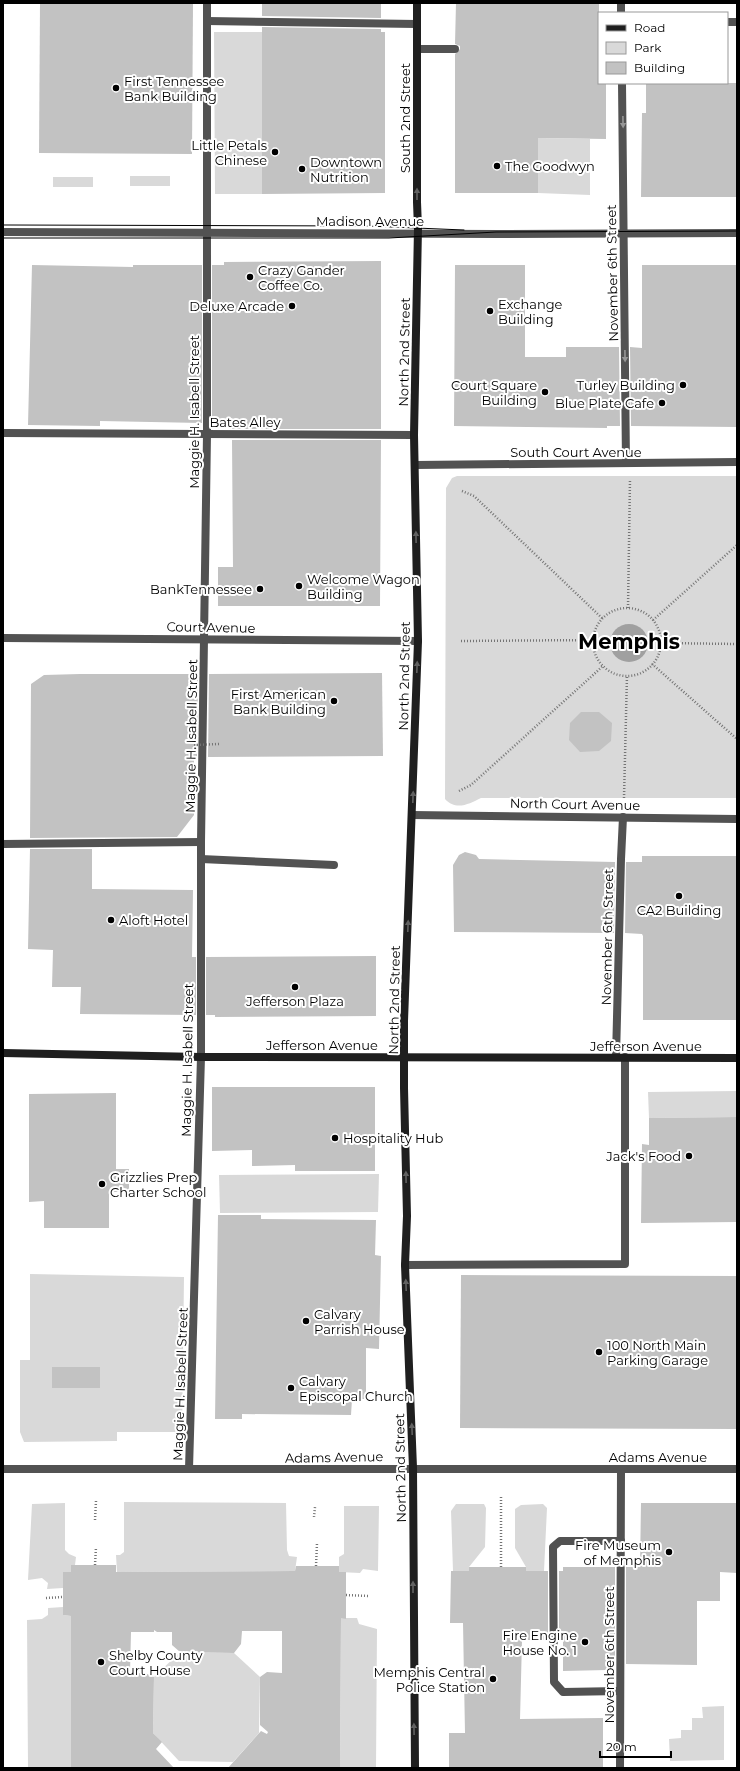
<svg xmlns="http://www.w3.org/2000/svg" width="740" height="1771" viewBox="0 0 740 1771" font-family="Montserrat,sans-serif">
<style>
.green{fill:#d9d9d9}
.water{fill:#a0a0a0}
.building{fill:#c2c2c2}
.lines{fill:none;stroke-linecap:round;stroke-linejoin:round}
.path{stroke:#747474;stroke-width:2.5;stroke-dasharray:1 2;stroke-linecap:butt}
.service{stroke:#525252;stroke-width:8}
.minor{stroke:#525252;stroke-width:8}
.tertiary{stroke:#525252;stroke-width:8}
.secondary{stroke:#1f1f1f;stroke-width:8}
.tram{stroke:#000;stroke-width:1}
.path-bridge{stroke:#747474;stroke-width:2.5;stroke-dasharray:1 2;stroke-linecap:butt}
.oneway{fill:#979797}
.oneway2{fill:#626262}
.poi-dot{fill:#000;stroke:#fff;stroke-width:1.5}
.labels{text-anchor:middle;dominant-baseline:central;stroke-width:4;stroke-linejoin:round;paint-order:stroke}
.poi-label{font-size:13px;fill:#000;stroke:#fff;text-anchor:start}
.street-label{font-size:13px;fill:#000;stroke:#fff}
.town-label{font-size:21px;font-weight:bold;fill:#000;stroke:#fff}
</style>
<rect width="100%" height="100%" fill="#fff"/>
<g class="green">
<polygon points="214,32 262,32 262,194 215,194"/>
<polygon points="538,138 590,139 590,195 538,193"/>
<rect x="130" y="176" width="40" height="10"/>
<rect x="53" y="177" width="40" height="10"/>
<path d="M457,476h280v322h-256c-12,6 -25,13 -36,1l1,-311 6,-10z"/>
<polygon points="737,1091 737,1117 649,1118 648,1092"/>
<polygon points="379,1174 378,1212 220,1213 219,1175"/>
<polygon points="30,1274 184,1277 182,1432 117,1432 117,1441 24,1442 20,1432 20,1360 30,1360"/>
<polygon points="124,1502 286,1503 287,1550 289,1556 297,1557 295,1571 117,1572 116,1555 120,1555 124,1552"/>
<polygon points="65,1503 65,1550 69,1554 76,1557 75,1565 71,1565 71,1572 63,1572 63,1588 47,1589 48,1583 42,1578 28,1580 32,1504"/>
<polygon points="456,1504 484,1504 486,1508 485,1547 469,1567 469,1571 453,1571 451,1511"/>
<polygon points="543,1504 547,1508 544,1571 526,1571 526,1567 515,1548 515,1509 521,1505"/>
<polygon points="344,1506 379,1506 378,1571 363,1569 360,1573 339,1572 339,1557 344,1554"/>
<polygon points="63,1607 63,1615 71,1616 71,1768 28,1768 27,1620 42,1619 48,1615 48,1608"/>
<polygon points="341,1618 357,1618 359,1624 377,1629 376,1768 340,1768"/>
<polygon points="180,1652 234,1653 260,1677 259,1733 233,1762 179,1761 153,1733 154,1677"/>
<polygon points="724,1706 724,1760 670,1761 669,1739 681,1738 681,1730 692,1730 692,1718 703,1718 702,1707"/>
</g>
<circle class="water" cx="629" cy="643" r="19"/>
<g class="building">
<polygon points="40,3 193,3 192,154 39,153"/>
<polygon points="262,3 381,3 381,18 262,16"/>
<polygon points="456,3 599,3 599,83 606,83 606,139 538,138 538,193 455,193 455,54 460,49 460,46 455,44"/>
<polygon points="262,27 381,29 381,32 385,32 385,193 262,194"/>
<polygon points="646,83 737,83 737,197 641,197 642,113 646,113"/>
<polygon points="381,261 381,429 232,429 232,423 212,423 212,265 224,265 224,262"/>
<polygon points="32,265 133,267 133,265 202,265 202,423 100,421 100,426 28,425"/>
<polygon points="455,265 525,265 525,357 566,357 566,347 619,347 620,426 607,426 607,428 454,426"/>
<polygon points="642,265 737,265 737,427 631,426 630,347 642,348"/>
<polygon points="232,440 381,440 380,606 218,606 218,567 233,567"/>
<polygon points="382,673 383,756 208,757 209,674"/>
<polygon points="80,674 198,674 197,757 194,757 194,815 177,837 30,838 31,684 44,675"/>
<polygon points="581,712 599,712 612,723 611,741 599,751 580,752 569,740 570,723"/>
<polygon points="30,849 92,849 92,889 193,890 192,957 196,957 196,1015 80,1014 81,987 52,987 53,950 28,949"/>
<polygon points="465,852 476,855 479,859 615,862 614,933 454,932 453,865 459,855"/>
<polygon points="642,856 737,856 737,1020 643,1020 643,936 642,934 625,933 626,862 642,862"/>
<polygon points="376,956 376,1016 215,1017 215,1015 206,1015 206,957"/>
<polygon points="212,1087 375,1087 375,1171 295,1171 295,1165 252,1166 252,1150 212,1151"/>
<polygon points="116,1093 116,1169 129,1169 129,1192 109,1192 109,1228 44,1228 44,1201 29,1202 29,1094"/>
<polygon points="737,1117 737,1222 641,1223 642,1144 649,1145 649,1118"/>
<polygon points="218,1215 261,1215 261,1219 376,1220 375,1255 381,1256 379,1349 366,1348 366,1399 352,1399 351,1415 242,1414 242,1419 215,1419"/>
<polygon points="461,1275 737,1276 737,1429 460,1428"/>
<rect x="52" y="1367" width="48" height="21"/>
<polygon points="641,1503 737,1503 737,1573 720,1572 720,1601 697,1601 697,1665 626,1664 626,1567 640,1567"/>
<polygon points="71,1565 116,1565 116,1572 295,1571 296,1566 339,1566 339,1572 346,1572 346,1619 341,1618 340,1768 228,1768 261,1731 267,1734 268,1732 260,1725 260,1677 267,1672 282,1673 282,1631 242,1631 241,1644 234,1653 180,1652 172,1645 172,1632 157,1632 154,1630 154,1632 131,1632 130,1673 145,1673 154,1677 153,1733 162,1742 156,1749 174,1768 71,1768 71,1616 63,1615 63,1572 71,1572"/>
<polygon points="469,1567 526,1567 526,1571 548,1571 548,1640 522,1640 520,1719 603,1718 603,1768 449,1768 449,1733 465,1733 463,1623 450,1623 451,1571 469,1571"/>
<polygon points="563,1567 615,1567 615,1664 607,1663 607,1670 563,1671 563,1640 559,1640 559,1571 563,1571"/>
</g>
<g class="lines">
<g class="path">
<polyline points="462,491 474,496 603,619"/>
<polyline points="628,608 630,479"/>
<circle cx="627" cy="642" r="34"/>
<polyline points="653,620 737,545"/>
<polyline points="461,641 593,640"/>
<polyline points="661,643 737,644"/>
<polyline points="652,664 737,739"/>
<polyline points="459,791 471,785 603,666"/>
<polyline points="624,798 627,675"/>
<polyline points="314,1517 315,1507"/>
<polyline points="95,1520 96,1501"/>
<polyline points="95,1565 96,1547"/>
<polyline points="316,1566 317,1543"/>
<polyline points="501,1567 501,1497"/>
<polyline points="346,1595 369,1596"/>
<polyline points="46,1598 63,1597"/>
</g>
<g class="service">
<polyline points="621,3 621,13"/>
<polyline points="207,21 417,24"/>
<polyline points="727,22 737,22"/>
<polyline points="417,49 455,49"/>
<polyline points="622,83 626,463"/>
<polyline points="3,433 414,435"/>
<polyline points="3,844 201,842"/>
<polyline points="201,859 334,865"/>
<polyline points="616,1057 621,859 623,817"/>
<polyline points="405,1265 625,1264 625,1057"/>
<polyline points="189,1469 201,1057 201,842 207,434 207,3"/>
<polyline points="620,1691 563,1692 554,1682 553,1547 560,1541 621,1541"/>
<polyline points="620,1768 621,1469"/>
</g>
<g class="minor">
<polyline points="415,465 737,462"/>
<polyline points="3,638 418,641"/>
<polyline points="412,815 737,819"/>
</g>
<g class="tertiary">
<polyline points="3,232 495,234 737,233"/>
<polyline points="3,1469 737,1469"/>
</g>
<g class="secondary">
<polyline points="3,1053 201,1057 737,1058"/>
<polyline points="415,1768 413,1468 405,1265 407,1216 404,1088 404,1021 418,641 414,435 418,228 417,202 417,3"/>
</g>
<g class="tram">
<polyline points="3,225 368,226 464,230"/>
<polyline points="3,238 389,238 496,232 737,231"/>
</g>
<polyline class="path-bridge" points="194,745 219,744"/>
</g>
<defs><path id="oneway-solid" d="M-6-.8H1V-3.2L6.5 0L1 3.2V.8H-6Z"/></defs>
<g class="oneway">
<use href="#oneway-solid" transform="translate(623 122) rotate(89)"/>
<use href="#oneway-solid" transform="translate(625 356) rotate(89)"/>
</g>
<g class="oneway2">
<use href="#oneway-solid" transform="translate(417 194) rotate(-90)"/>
<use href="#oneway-solid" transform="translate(416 537) rotate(-91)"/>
<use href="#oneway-solid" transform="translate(417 667) rotate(-88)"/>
<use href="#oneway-solid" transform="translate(413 797) rotate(-88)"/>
<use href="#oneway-solid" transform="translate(408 926) rotate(-88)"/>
<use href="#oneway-solid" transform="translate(406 1177) rotate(-91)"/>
<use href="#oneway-solid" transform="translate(406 1285) rotate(-92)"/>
<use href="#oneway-solid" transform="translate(412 1429) rotate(-92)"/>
<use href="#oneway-solid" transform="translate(413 1587) rotate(-90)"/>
<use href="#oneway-solid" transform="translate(414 1729) rotate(-91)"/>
</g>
<g class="poi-dot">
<circle cx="116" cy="88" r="4"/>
<circle cx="275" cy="152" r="4"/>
<circle cx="497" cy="166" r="4"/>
<circle cx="302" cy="169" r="4"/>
<circle cx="250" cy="277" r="4"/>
<circle cx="292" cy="306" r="4"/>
<circle cx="490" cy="311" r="4"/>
<circle cx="683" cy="385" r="4"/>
<circle cx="545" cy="392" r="4"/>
<circle cx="662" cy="403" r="4"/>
<circle cx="299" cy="586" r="4"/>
<circle cx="260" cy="589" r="4"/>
<circle cx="334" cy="701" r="4"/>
<circle cx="679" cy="896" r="4"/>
<circle cx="111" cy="920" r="4"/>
<circle cx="295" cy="987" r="4"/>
<circle cx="335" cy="1138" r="4"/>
<circle cx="689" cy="1156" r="4"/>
<circle cx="102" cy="1184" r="4"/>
<circle cx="306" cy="1321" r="4"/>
<circle cx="599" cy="1352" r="4"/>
<circle cx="291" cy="1388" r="4"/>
<circle cx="669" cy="1552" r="4"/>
<circle cx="585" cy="1642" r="4"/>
<circle cx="101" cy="1662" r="4"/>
<circle cx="493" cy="1679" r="4"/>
</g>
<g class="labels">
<g class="poi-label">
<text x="124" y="81">First Tennessee<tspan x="124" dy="15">Bank Building</tspan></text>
<text x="267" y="145" text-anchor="end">Little Petals<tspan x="267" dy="15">Chinese</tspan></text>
<text x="310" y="162">Downtown<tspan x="310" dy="15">Nutrition</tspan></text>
<text x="505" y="166">The Goodwyn</text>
<text x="258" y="270">Crazy Gander<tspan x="258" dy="15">Coffee Co.</tspan></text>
<text x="498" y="304">Exchange<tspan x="498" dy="15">Building</tspan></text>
<text x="284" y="306" text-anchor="end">Deluxe Arcade</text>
<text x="537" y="385" text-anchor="end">Court Square<tspan x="537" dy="15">Building</tspan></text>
<text x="675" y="385" text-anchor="end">Turley Building</text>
<text x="654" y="403" text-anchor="end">Blue Plate Cafe</text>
<text x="307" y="579">Welcome Wagon<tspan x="307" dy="15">Building</tspan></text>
<text x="252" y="589" text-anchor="end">BankTennessee</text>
<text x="326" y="694" text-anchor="end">First American<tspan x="326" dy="15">Bank Building</tspan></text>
<text x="679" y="910" text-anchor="middle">CA2 Building</text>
<text x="119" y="920">Aloft Hotel</text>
<text x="295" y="1001" text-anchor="middle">Jefferson Plaza</text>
<text x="343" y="1138">Hospitality Hub</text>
<text x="681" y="1156" text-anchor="end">Jack's Food</text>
<text x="110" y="1177">Grizzlies Prep<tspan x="110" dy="15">Charter School</tspan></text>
<text x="314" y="1314">Calvary<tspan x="314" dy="15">Parrish House</tspan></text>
<text x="607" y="1345">100 North Main<tspan x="607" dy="15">Parking Garage</tspan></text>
<text x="299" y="1381">Calvary<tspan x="299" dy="15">Episcopal Church</tspan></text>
<text x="661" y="1545" text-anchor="end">Fire Museum<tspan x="661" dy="15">of Memphis</tspan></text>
<text x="577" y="1635" text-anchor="end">Fire Engine<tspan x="577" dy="15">House No. 1</tspan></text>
<text x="109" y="1655">Shelby County<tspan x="109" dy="15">Court House</tspan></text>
<text x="485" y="1672" text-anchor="end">Memphis Central<tspan x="485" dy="15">Police Station</tspan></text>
</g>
<g class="street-label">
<text transform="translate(405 118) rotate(-90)">South 2nd Street</text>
<text x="370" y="221">Madison Avenue</text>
<text transform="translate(612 273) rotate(-91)">November 6th Street</text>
<text transform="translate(404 352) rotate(-89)">North 2nd Street</text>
<text transform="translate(194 412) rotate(-90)">Maggie H. Isabell Street</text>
<text x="245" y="422">Bates Alley</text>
<text x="576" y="452">South Court Avenue</text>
<text transform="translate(211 627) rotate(1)">Court Avenue</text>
<text transform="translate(404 676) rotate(-89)">North 2nd Street</text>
<text transform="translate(191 736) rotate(-89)">Maggie H. Isabell Street</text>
<text transform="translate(575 804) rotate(1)">North Court Avenue</text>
<text transform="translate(607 937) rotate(-89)">November 6th Street</text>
<text transform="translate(394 1000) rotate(-89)">North 2nd Street</text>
<text x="322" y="1045">Jefferson Avenue</text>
<text x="646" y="1046">Jefferson Avenue</text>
<text transform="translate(187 1060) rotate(-89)">Maggie H. Isabell Street</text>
<text transform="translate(180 1384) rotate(-88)">Maggie H. Isabell Street</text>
<text transform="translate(334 1457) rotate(-1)">Adams Avenue</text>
<text x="658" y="1457">Adams Avenue</text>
<text transform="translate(400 1468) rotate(-91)">North 2nd Street</text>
<text transform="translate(609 1655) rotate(-90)">November 6th Street</text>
</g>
<g class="town-label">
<text x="629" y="641">Memphis</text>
</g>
</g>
<rect width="740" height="1771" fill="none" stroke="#000000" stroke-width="8"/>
<rect x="598" y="12" width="130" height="72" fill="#ffffff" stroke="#999999"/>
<rect x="606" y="25" width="20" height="6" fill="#1f1f1f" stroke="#999999"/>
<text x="634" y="32" font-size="12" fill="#000000">Road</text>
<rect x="606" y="42" width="20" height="12" fill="#d9d9d9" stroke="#999999"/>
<text x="634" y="52" font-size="12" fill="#000000">Park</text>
<rect x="606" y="62" width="20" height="12" fill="#c2c2c2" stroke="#999999"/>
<text x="634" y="72" font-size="12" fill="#000000">Building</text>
<path d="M600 1751v6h71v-6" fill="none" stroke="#000000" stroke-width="2"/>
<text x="606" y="1751" font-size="12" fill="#000000" stroke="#ffffff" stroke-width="3" paint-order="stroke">20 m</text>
</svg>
